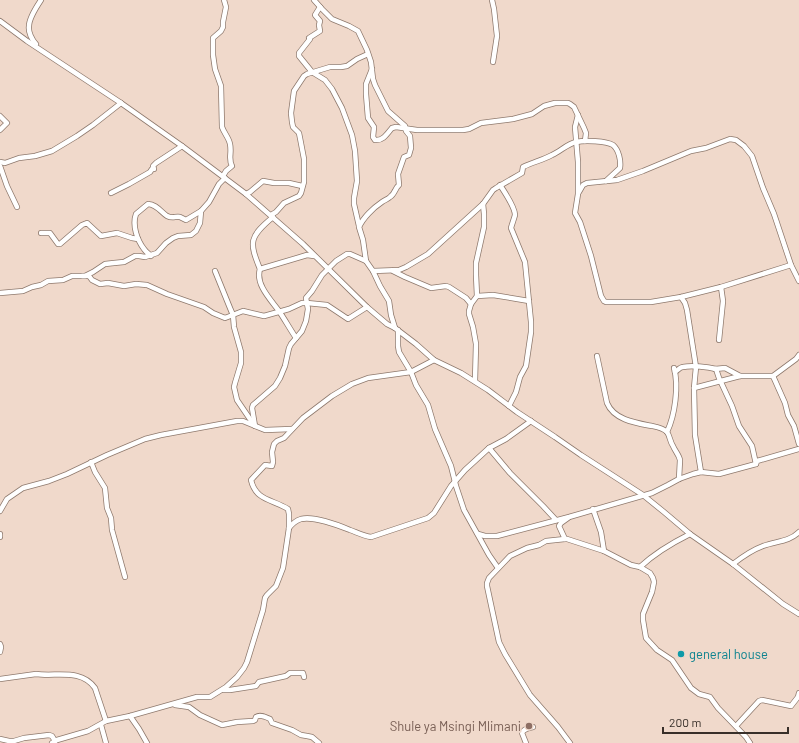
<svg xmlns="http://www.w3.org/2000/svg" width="799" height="743" viewBox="0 0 799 743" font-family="Barlow,sans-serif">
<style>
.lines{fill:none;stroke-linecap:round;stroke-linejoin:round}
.minor-casing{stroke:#8e796d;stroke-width:6}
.minor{stroke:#fff;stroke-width:4.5}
.culture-dot{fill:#0f9aa8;stroke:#f0d9cb;stroke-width:1.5}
.education-dot{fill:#8d6e63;stroke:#f0d9cb;stroke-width:1.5}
.labels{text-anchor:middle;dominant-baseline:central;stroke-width:3.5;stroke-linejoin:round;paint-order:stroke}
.culture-label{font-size:13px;fill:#0d838f;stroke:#f0d9cb;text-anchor:start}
.education-label{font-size:13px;fill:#785e54;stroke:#f0d9cb;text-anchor:end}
</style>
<rect width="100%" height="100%" fill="#f0d9cb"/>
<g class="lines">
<defs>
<g id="minor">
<path d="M314,0l8,9 10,10 17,7 9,5 9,19 4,12 2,17 2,6 13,26 17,15 1,5 4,5 1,12 -2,7 -5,2 -6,17 1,11c-4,3 -4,9 -9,12 -2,2 -5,3 -8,5 -9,6 -19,16 -23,25l4,13 3,21 7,10 7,15 9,15 2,14 4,13"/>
<polyline points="492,0 494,9 497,36 493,62"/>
<polyline points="320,7 315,15 320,21 319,25 320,31 309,38 310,39 299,53 299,56 312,72 325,80 332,89 342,108 352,135 355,151 357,181 354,198 354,204 359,226"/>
<polyline points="0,21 27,41 121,103 182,146 246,194 303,244 367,307 387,324 395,328 416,344 434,360 461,373 488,390 517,412 555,437 581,455 643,495 664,512 690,534 733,564 783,604 799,614"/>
<path d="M36,44c-4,-4 -8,-12 -7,-18 0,-7 8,-20 12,-26"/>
<path d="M372,69l-6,15v10l2,24 6,9 -1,10 2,3c8,1 12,-6 17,-12l4,-1 21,3h46l6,-1 12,-6 32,-4 19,-5 12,-8 11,-3h13l2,1 4,3 10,21 2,5 -1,8"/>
<polyline points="578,115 575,127 578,162 578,194 575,213 580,222 591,256 601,296 604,301 606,302 651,302 681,297 721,287 791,265"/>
<polyline points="0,116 7,123 0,130"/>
<polyline points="0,162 5,163 19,158 35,156 52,151 77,136 93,125 121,103"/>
<polyline points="0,166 7,186 17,207"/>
<path d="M223,176l3,-5 6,-5c-4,-7 0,-13 -2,-22 -1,-6 -6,-11 -8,-17l-1,-41 -6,-17 -2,-14v-17l8,-7 2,-4v-5l3,-15 -2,-7"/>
<path d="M500,185c4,6 15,23 15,30 -1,4 -3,9 -4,13l14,34 6,60v10l-5,34 -6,11 -4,15 -7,14"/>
<polyline points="579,192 583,185 587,183 617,180 643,171 691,151 706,148 730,139 736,140 744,146 752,156 763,188 774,214 791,265 799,281"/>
<polyline points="111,193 129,184 150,172 152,169 154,169 153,166 156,163 182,146"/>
<polyline points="246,194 250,192 263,181 274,183 289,183 302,186"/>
<polyline points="271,215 276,212 284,203 299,196 301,193 304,182 304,159 300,138 299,133 293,127 292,122 291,113 294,91 304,76 307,74 330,67 341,67 347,66 357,59 368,54"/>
<path d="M273,217c-24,20 -24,25 -13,52 -5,15 11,31 19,42 6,9 11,18 17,27"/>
<polyline points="41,233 50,233 58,244 60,244 82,225 87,223 101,236 117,233 132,238 138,239"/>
<path d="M151,256c-2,-2 -5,-4 -7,-7 -7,-9 -12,-24 -8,-35l12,-10c8,0 13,8 19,12 6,3 8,0 13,1 2,1 4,2 6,3l15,-9"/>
<polyline points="260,269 307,255 314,256"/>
<polyline points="215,271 230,308 233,315 234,327 241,352 241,363 235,383 234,387 237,400 254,425"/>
<path d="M373,271l26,-1 7,-3 22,-13 55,-50 10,-14 3,-2 26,-15 1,-6c10,-5 20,-7 29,-12 9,-4 15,-11 24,-13 9,-2 30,-1 37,3 6,5 8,16 7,23l-14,13"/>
<polyline points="393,271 405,277 431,288 446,286 449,287 466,298 471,304"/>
<polyline points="82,276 89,276 92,280 100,284 108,283 124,286 136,284 147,285 167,294 204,307 213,313 225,318 243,311 264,316 289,309 302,303 307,303 327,305 348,319 367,307"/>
<polyline points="0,293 23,291 32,287 41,285 48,281 63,280 72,276 85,276 93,272 105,264 114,263 124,262 135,256 139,256 145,257 157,253 166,243 173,238 178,236 191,235 196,231 200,223 201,211 209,202 219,184 225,178"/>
<polyline points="477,296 493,295 529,301"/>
<polyline points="681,297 685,303 687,310 696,367 694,388 695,435 701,472"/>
<polyline points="398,330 398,346 399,352 411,372 416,385 428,405 435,429 451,466 456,486 464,510 489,555 498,568"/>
<polyline points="719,340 723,301 721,287"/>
<path d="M597,356l10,47c7,17 29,20 45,23 5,1 11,2 15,6 3,4 3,10 6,14 2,5 6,9 7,14l-1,19"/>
<polyline points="715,369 725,368 740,376"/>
<path d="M675,372c3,-2 5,-5 8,-5 8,-2 25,0 33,2l3,9 13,28 7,20 13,20 4,18"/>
<polyline points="773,376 785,403 788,415 794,426 799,444"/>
<polyline points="475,381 476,344 473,327 469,314 469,311 471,304 477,296 476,275 476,263 484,227 484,214 483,204"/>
<polyline points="694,388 740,376 773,376 796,359 799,355"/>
<polyline points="255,426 252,408 253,405 275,386 280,378 285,366 289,348 291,344 302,331 306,321 308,309 306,298 312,291 322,275 336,261 347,254 350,254 366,261"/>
<path d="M667,432c8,-17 12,-46 7,-64"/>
<polyline points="489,448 510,473 543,506 556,520"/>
<polyline points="91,462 95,472 105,488 107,508 111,518 112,530 125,577"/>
<polyline points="593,509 601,532 604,551"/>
<polyline points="0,511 7,499 23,488 49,481 67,474 107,455 145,439 161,435 237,421 243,421 265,430 292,429"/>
<path d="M289,528c3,-4 6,-7 12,-9 12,-3 37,6 49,11 6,2 13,6 21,7l57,-19 6,-5 17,-27 14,-16 24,-22 17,-9 25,-18"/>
<polyline points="0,534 0,537"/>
<polyline points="478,534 485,536 497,536 569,517 652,493 668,485 679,479 693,474 701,472 719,474 756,464 757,461 799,449"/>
<polyline points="565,539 559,526 561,523 568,518"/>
<path d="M733,564c9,-7 19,-14 30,-18 13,-5 26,-4 36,-14"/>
<path d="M640,567c15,-14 32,-24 50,-33"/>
<polyline points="0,644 1,647 0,652"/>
<path d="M0,679l36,-5c20,3 45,-6 59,14l11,33"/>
<polyline points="223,690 230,690 256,686 259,682 286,676 290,673 303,673 304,677"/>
<path d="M175,705l14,2 11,8 22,10 15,-3 16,-1 2,-1 1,-3c4,-3 10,0 14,2l2,4 20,7 9,5 6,1 5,1 7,6"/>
<polyline points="130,716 139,729 147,743"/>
<polyline points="101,725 106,743"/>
<polyline points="736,726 759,701 762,700 791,706 798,697 799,693"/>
<polyline points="0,739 9,741 14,741 24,738 49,735 52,736 55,741"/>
<path d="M52,743l5,-3 31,-9 18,-10 24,-5 67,-19h13l16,-10 11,-10 7,-9 3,-6 16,-52 2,-12 2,-3 9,-9 7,-18 6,-40v-14l-1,-5c-16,-10 -32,-8 -37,-29l14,-15 7,1 1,-4 -1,-10 2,-8 3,-3 7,-3 19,-20 29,-22 20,-12 16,-6 43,-6 23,-12"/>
<path d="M526,743l-4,-10c2,-5 7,-5 11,-6"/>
<polyline points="570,743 558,727 530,695 505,654 499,642 487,586 487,583 489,578 510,556 527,548 539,545 546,541 565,539 567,539 604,551 631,565 640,567 650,573 653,578 654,582 652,592 643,614 643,620 646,638 657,650 672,660 691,688 699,694 710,697 718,708 746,737 750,743"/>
</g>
</defs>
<use href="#minor" class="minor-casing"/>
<use href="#minor" class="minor"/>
</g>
<circle class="culture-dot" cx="681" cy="654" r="4"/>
<circle class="education-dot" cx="529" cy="726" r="4"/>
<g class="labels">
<g class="culture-label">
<text x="689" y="654">general house</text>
</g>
<g class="education-label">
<text x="521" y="726">Shule ya Msingi Mlimani</text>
</g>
</g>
<path d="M663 727v6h125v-6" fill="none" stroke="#382f29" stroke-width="2"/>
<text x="669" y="727" font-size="12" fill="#382f29" stroke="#f0d9cb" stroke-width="3" paint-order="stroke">200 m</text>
</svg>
